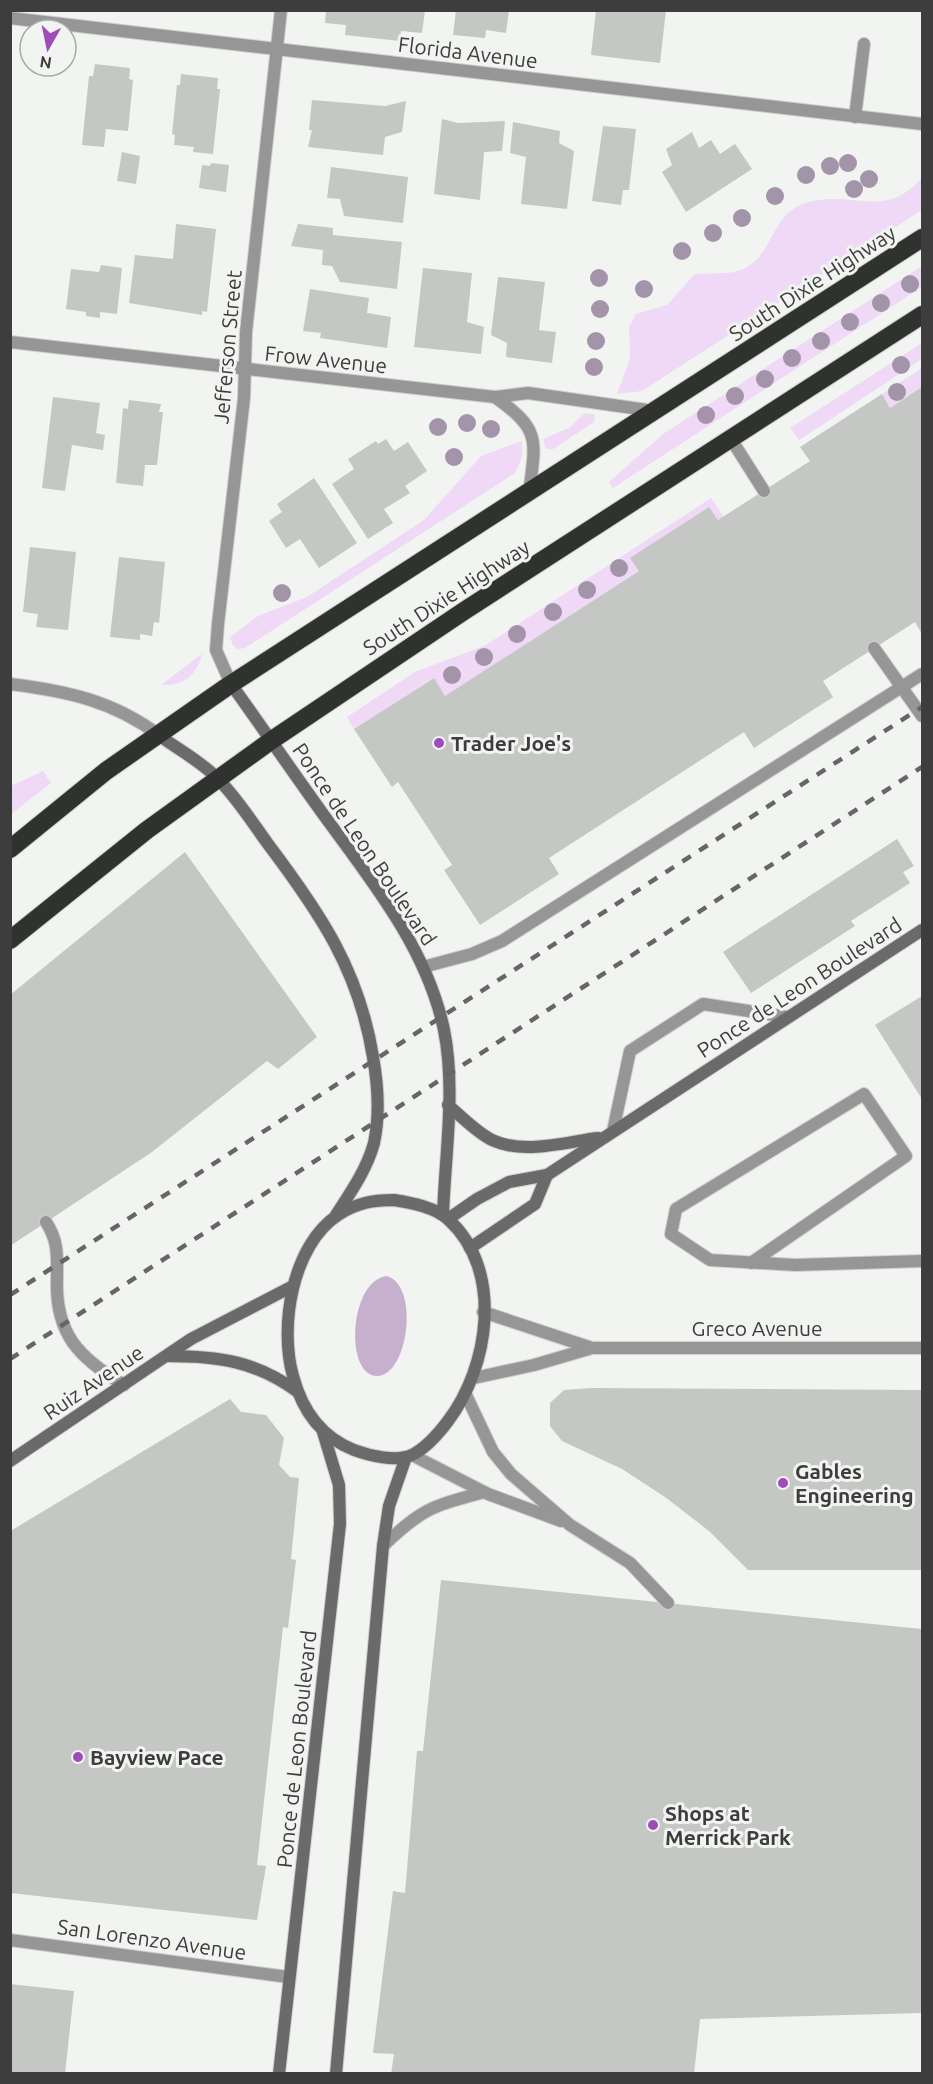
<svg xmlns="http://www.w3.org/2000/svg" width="933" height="2084" viewBox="0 0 933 2084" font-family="Ubuntu,sans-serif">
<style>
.green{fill:#efd9f7}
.water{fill:#c6b0ce}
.building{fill:#c4c7c4}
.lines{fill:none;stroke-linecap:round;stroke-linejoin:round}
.lane-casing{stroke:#cecfcd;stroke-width:14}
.street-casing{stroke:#cecfcd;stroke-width:14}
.secondary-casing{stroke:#cecfcd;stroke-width:14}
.highway-casing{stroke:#cecfcd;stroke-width:20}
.lane{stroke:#959695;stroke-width:12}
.street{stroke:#959695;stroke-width:12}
.secondary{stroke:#696a69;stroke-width:12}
.highway{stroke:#303230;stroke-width:18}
.rail{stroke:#656665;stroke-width:4.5;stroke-dasharray:10 10;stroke-linecap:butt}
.tree{fill:#a494aa}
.poi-dot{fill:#9f4cbb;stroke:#f2f4f1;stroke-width:2}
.labels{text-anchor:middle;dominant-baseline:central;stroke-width:6;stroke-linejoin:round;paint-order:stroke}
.street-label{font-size:21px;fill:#3c3d3c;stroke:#f2f4f1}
.poi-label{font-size:21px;font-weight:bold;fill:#3c3d3c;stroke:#f2f4f1;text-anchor:start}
</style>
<rect width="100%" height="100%" fill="#f2f4f1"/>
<g class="green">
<path d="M922,177v33l-280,181 -25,3 13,-35 -1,-32 7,-13 31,-9 27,-30c17,-4 37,2 53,-8 30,-18 23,-57 66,-66 44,-9 75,18 109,-24z"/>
<polygon points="922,266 922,287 613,488 609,482 663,434"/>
<polygon points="922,343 922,359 799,440 790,428"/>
<polygon points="922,368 922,387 890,408 882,394"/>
<polygon points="585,413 595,415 594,422 553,449 546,449 543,439 569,428"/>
<polygon points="522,441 522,457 515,473 245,648 238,649 233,646 230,637 258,616 307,597 424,520 481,456"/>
<polygon points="711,498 724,517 718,520 709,507 631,558 639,571 445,696 433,678 354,729 347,717 415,672 486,645"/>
<path d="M202,654c-6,22 -18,32 -41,31z"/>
<polygon points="43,771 51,783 11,814 11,786"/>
</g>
<path class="water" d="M387,1276c33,10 21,100 -10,100 -33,0 -28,-96 10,-100z"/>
<g class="building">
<polygon points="326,10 425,10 422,33 401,31 400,41 345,35 346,25 325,23"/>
<polygon points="456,10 509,10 506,33 486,30 485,38 453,35"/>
<polygon points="596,10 666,10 660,63 591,55"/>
<polygon points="95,64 130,68 129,79 133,80 128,131 106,129 104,147 82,145 89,76 93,76"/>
<polygon points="181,74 218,78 217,89 220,89 213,154 193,152 194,147 174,145 175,135 172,134 177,85 180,85"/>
<polygon points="312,100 385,106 406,101 402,132 385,137 383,155 308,147 312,130 309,130"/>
<polygon points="442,119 458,123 505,121 502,151 484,152 480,200 434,194"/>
<polygon points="513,122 560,131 559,143 574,151 567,209 521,204 526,157 510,153"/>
<polygon points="603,126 636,129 629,190 623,190 621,205 592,201"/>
<polygon points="692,132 699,148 711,140 720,154 735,144 752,169 686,212 662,172 672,165 666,149"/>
<polygon points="122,152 140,156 136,184 117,181"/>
<polygon points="211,163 229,165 226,192 199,188 202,165 210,166"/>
<polygon points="331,167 408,177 403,223 344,216 340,199 327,198"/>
<polygon points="176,224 216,229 207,312 202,311 202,315 129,303 135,255 173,259"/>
<polygon points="298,224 333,228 333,235 402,242 397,289 340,282 332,266 322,265 323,250 291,246"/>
<polygon points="101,265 122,268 117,314 100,312 100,318 86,316 86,312 66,309 71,269 99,272"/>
<polygon points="423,268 472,273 467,322 484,327 481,354 414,347"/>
<polygon points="498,277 545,282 539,330 556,332 552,363 506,357 507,343 491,335"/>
<polygon points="310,289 369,298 367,313 391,317 387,348 320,338 321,333 303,331"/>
<polygon points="922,387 922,634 915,622 823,681 833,697 754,748 744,732 549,858 559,874 480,925 444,870 452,865 398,782 392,787 354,729 434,678 445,696 639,571 630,558 709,507 718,520 810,461 800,447 882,394 890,408"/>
<polygon points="53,397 100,403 96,433 105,435 103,450 72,445 65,491 42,488"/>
<polygon points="129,400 161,404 159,412 163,412 157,465 145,465 143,486 116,483 123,408 128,409"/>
<polygon points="386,439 394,451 408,442 427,471 405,486 410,493 384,509 393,523 368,539 332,484 354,469 348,459 376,441 378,444"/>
<polygon points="314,478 357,543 319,568 300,539 286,548 269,521 282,512 277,504"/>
<polygon points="30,547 76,552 68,630 36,627 38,614 23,612"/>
<polygon points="119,557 165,562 159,623 154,622 152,636 140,634 140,640 110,637"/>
<polygon points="897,839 914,866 903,872 910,883 851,921 855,926 751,993 723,952"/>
<polygon points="185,852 317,1037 278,1069 267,1061 152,1152 10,1246 10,995"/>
<polygon points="922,996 922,1099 875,1025"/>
<polygon points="590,1388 922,1390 922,1570 748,1570 709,1531 665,1497 622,1469 562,1441 550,1426 550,1403 564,1390"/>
<polygon points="230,1399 241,1412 266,1415 284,1438 279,1465 290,1477 299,1478 291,1559 296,1560 288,1628 283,1627 257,1865 266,1866 257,1920 10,1893 10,1527 12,1530"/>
<polygon points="441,1580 922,1629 922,2013 700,2019 694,2074 391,2074 394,2054 373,2053 393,1891 405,1893 417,1751 423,1751"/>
<polygon points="10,1984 74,1991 65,2074 10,2074"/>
</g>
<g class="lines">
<defs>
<g id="lane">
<polyline points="855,117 864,44"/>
<polyline points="731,439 764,491"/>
<polyline points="874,648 922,716"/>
<polyline points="423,967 472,954 502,941 922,674"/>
<polyline points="613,1131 630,1051 703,1004 787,1017"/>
<path d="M46,1222c13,20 11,35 11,57 -2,55 22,79 67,106"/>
<polyline points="751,1263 906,1156 864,1094 676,1209 671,1234 710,1260 795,1265 922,1261"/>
<polyline points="466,1395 493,1452 511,1474 570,1525 630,1563 668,1603"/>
<polyline points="412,1455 488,1494 561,1521"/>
<path d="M383,1546c39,-38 50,-40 101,-54"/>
</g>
<g id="street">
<polyline points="10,18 922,124"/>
<polyline points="10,342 495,397 528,393 654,411"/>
<path d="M495,397c46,33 41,42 34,96"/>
<path d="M10,684c57,7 104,17 150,52"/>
<polyline points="231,684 216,650 218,624 244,398 246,332 281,10"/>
<polyline points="483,1312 592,1348"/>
<polyline points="474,1378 534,1365 592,1348 922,1348"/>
<polyline points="10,1940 288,1977"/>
</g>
<g id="secondary">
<path d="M231,684c31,43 61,87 92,130 48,66 104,134 121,216 12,59 1,125 -1,185"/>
<path d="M160,736c19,14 42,26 58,43 19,19 34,43 50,65 52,69 91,126 105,213 5,28 7,58 1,86 -7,26 -23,49 -38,72"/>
<path d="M448,1105c14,12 28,27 44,35 32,15 73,2 106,-2"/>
<path d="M394,1200c18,3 41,7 55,20 55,51 40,147 -1,201 -9,12 -22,27 -36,34 -16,7 -42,1 -58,-5 -33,-13 -52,-40 -61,-74 -14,-49 -1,-131 45,-161 18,-12 35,-15 56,-15z"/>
<polyline points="448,1219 477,1199 509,1182 547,1175 922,930"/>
<polyline points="470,1248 535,1204 547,1175"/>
<path d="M167,1356c51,0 89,5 131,36"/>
<polyline points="10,1461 191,1339 293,1286"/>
<polyline points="279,2074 340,1524 339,1485 323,1432"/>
<polyline points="336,2074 383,1546 389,1506 406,1457"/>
</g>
<g id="highway">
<polyline points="10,849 106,771 231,684 922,238"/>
<polyline points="10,940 147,830 272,740 464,611 922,315"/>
</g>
</defs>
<use href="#lane" class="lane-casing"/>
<use href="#street" class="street-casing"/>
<use href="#secondary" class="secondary-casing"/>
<use href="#highway" class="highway-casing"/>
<use href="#lane" class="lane"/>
<use href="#street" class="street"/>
<use href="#secondary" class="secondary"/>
<use href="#highway" class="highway"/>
<g class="rail">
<polyline points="10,1295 922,707"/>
<polyline points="10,1359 922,767"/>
</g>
</g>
<g class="tree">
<circle cx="848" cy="163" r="9"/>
<circle cx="830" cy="166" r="9"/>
<circle cx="806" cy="175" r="9"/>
<circle cx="869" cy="179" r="9"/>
<circle cx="854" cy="189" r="9"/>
<circle cx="775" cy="196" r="9"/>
<circle cx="742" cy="218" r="9"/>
<circle cx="713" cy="233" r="9"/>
<circle cx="682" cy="251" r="9"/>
<circle cx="599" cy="278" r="9"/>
<circle cx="910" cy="284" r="9"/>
<circle cx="644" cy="289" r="9"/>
<circle cx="881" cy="303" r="9"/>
<circle cx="600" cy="309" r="9"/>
<circle cx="850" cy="322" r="9"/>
<circle cx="596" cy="341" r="9"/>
<circle cx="821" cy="341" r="9"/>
<circle cx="792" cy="358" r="9"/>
<circle cx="901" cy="365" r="9"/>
<circle cx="594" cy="367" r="9"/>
<circle cx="765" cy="379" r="9"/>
<circle cx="897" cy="392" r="9"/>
<circle cx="735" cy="396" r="9"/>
<circle cx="706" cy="415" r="9"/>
<circle cx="467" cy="423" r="9"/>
<circle cx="438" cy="427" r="9"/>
<circle cx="491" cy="429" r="9"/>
<circle cx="454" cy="457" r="9"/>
<circle cx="619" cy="568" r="9"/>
<circle cx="587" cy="590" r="9"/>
<circle cx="282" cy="593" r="9"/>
<circle cx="553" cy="612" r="9"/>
<circle cx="517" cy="634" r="9"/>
<circle cx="484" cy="657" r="9"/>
<circle cx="452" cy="675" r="9"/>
</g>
<g class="poi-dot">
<circle cx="439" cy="743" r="6"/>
<circle cx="783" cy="1483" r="6"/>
<circle cx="78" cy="1757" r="6"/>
<circle cx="653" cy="1825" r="6"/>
</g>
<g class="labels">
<g class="street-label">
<text transform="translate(468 52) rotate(7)">Florida Avenue</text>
<text transform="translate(812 283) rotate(-33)">South Dixie Highway</text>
<text transform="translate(227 347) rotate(-85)">Jefferson Street</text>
<text transform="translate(326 359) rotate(6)">Frow Avenue</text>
<text transform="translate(446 597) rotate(-33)">South Dixie Highway</text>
<text transform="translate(365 844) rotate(56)">Ponce de Leon Boulevard</text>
<text transform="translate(799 987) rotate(-33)">Ponce de Leon Boulevard</text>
<text x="757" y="1328">Greco Avenue</text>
<text transform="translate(93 1382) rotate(-34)">Ruiz Avenue</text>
<text transform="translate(296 1749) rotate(-84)">Ponce de Leon Boulevard</text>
<text transform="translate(152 1939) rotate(8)">San Lorenzo Avenue</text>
</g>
<g class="poi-label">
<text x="451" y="743">Trader Joe's</text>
<text x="795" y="1471">Gables<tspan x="795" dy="24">Engineering</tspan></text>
<text x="90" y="1757">Bayview Pace</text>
<text x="665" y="1813">Shops at<tspan x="665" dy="24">Merrick Park</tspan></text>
</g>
</g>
<rect width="933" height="2084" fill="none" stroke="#3c3d3c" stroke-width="24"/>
<g transform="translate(48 48) rotate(189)"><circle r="28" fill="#f2f4f1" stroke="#a9aba9" stroke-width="1.5"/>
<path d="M0-4.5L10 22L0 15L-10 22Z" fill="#9f4cbb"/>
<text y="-9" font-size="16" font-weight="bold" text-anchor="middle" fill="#3c3d3c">N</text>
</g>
</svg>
